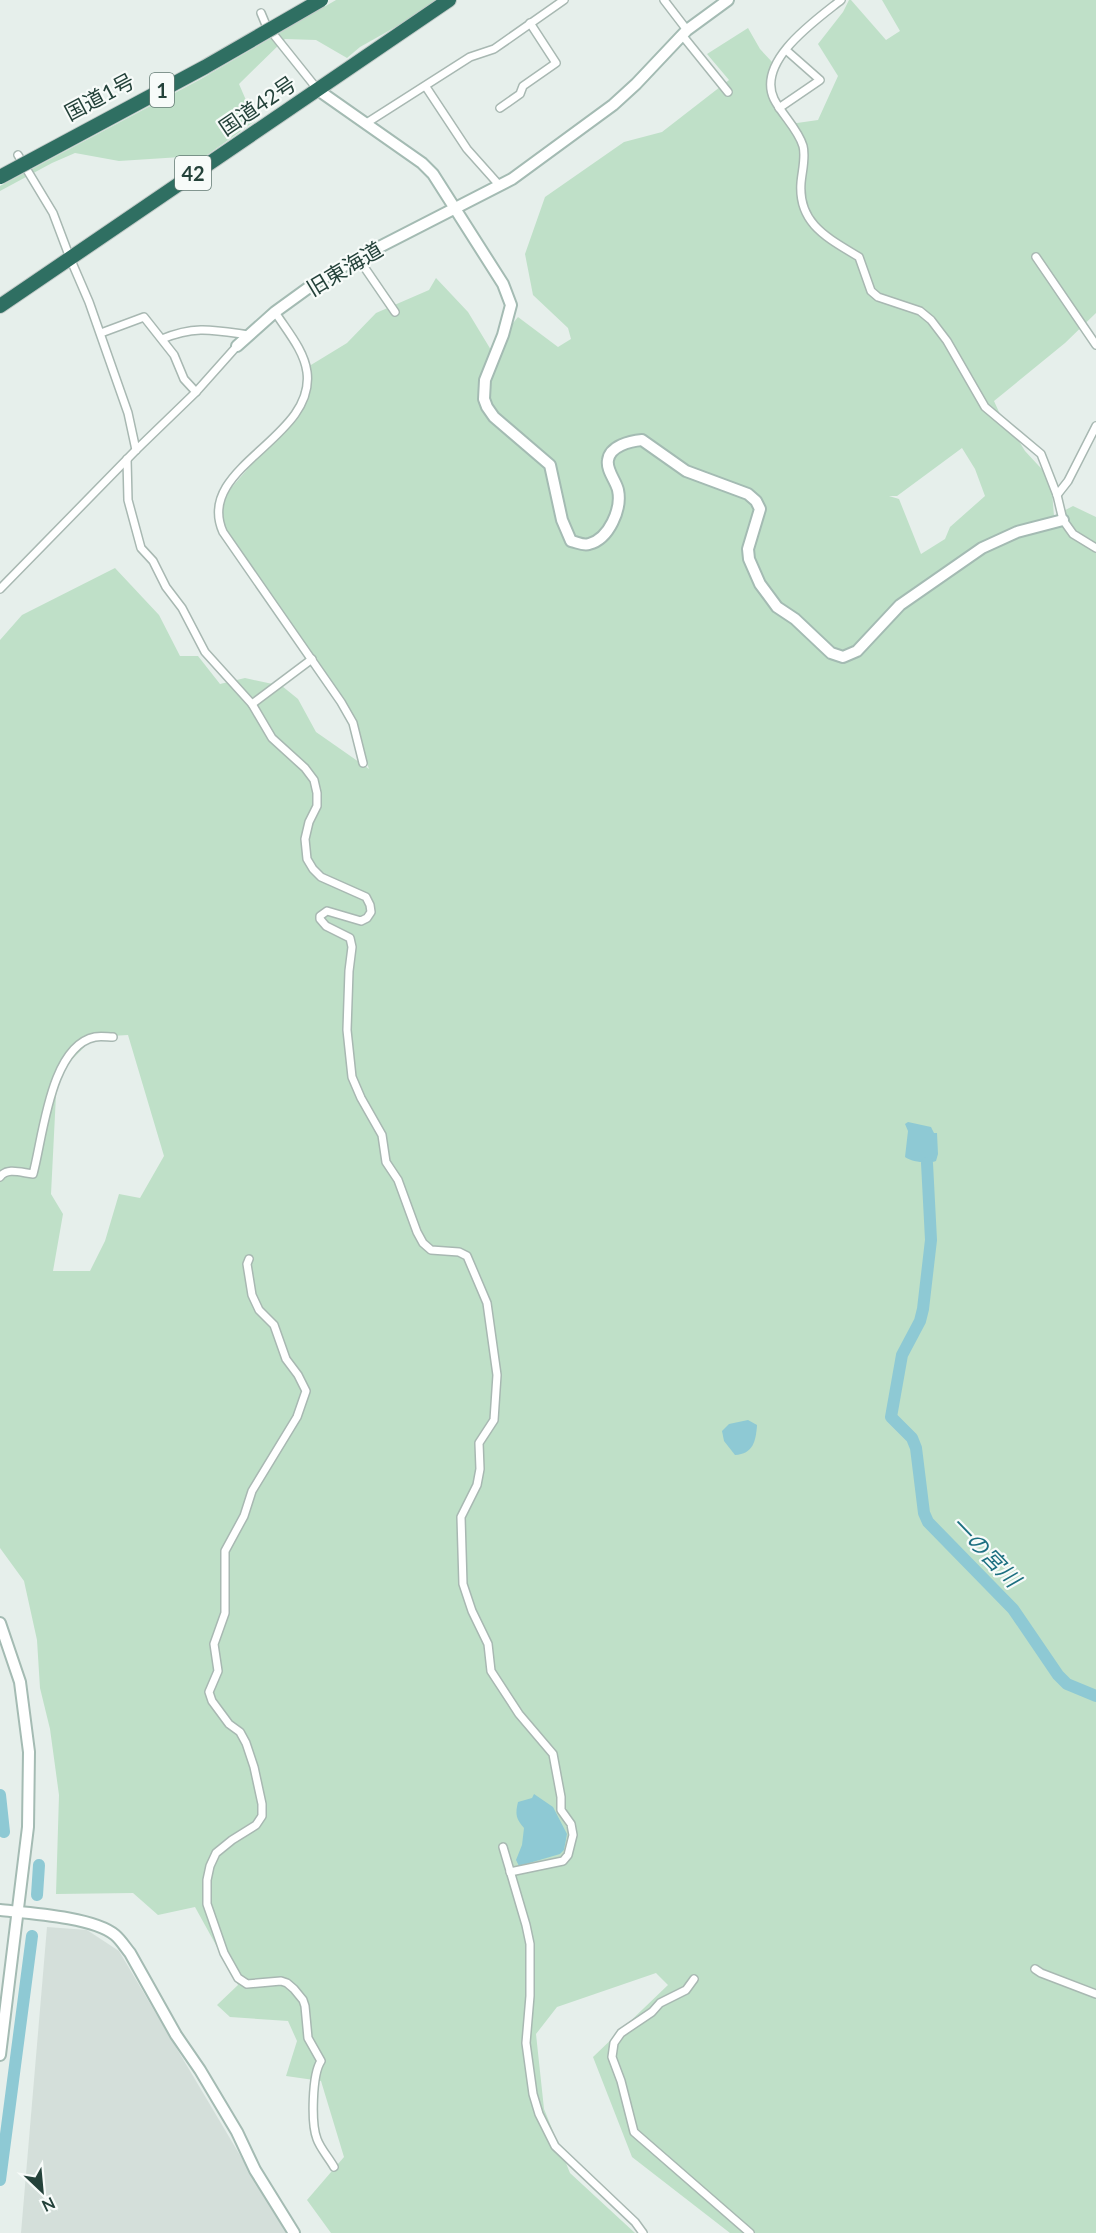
<svg xmlns="http://www.w3.org/2000/svg" width="1096" height="2233" viewBox="0 0 1096 2233" font-family="Lato,'Noto Sans JP',sans-serif">
<style>
.built{fill:#d4dfda}
.green{fill:#bfe0c8;fill-rule:evenodd}
.water{fill:#8ec9d4}
.lines{fill:none;stroke-linecap:round;stroke-linejoin:round}
.river{stroke:#8ec9d4;stroke-width:12}
.street-casing{stroke:#a8b8b2;stroke-width:10}
.secondary-casing{stroke:#a4bbb3;stroke-width:14}
.highway-casing{stroke:#c2cac8;stroke-width:16}
.street{stroke:#fff;stroke-width:7}
.secondary{stroke:#fff;stroke-width:10}
.highway{stroke:#2f6f62;stroke-width:14}
.highway-bridge-casing{stroke:#c2cac8;stroke-width:16;stroke-linecap:butt}
.highway-bridge{stroke:#2f6f62;stroke-width:14}
.labels{text-anchor:middle;dominant-baseline:central;stroke-width:4.5;stroke-linejoin:round;paint-order:stroke}
.shield{fill:#f7fbf9;stroke:#637a73;stroke-width:1.5}
.shield-label{font-size:20px;font-weight:bold;fill:#24423a}
.street-label{font-size:21px;fill:#24423a;stroke:#f7fbf9}
.water-label{font-size:22px;font-style:italic;fill:#1c6f80;stroke:#f7fbf9}
</style>
<rect width="100%" height="100%" fill="#e6efeb"/>
<polygon class="built" points="47,1927 87,1930 119,1951 286,2233 21,2233"/>
<g class="green">
<polygon points="336,0 436,0 408,20 360,47 347,58 316,40 285,39 239,84 255,121 193,165 181,157 119,161 75,153 52,163 0,191 0,186 201,79"/>
<path d="M849,0h2l35,40 14,-9 -18,-31h214v313l-31,30 -71,58 5,11 12,16 14,23 26,28 3,37 19,-10 23,11v1716h-366l-98,-76 -39,-100 75,-72 -12,-12 -99,34 -21,27 8,75 26,64 65,60h-304l-24,-33 37,-43 -23,-76 -35,-5 11,-35 -9,-20 -58,-4 -13,-12 21,-20 -43,-78 -37,8 -25,-22 -77,1 3,-99 -9,-66 -10,-41 -3,-48 -13,-59 -24,-33v-908l22,-25 93,-47 44,47 21,41h18l22,28 25,-6 37,8 16,13 18,33 53,37 -16,-46 -132,-196 -2,-25 77,-89 10,-45 41,-25 29,-30 53,-23 7,-12 32,34 23,38 27,-33 40,30 13,-8 -3,-11 -35,-33 -8,-41 20,-57 79,-55 38,-10 67,-52 -22,-26 41,-26 12,21 13,14v35l17,26 28,-4 20,-44 -20,-32 25,-32zM962,448l13,21 10,27 -35,31 -5,12 -24,15 -22,-55 -10,-3h8zM128,1035l36,121 -24,42 -21,-4 -14,47 -15,30h-37l10,-57 -12,-20 6,-119 37,-38z"/>
</g>
<g class="water">
<path d="M908,1122l23,5 3,6h3l1,21 -2,7c-9,3 -24,1 -31,-4l3,-26 -3,-7z"/>
<path d="M748,1420l9,5c-1,16 -4,29 -22,30l-11,-14 -2,-10 7,-7z"/>
<path d="M534,1794l19,13 14,27 -3,16 -4,4 -41,12 -3,-6 6,-15 2,-17c-8,-9 -9,-14 -6,-26l14,-4z"/>
</g>
<g class="lines">
<g class="river">
<polyline points="927,1163 931,1240 923,1309 920,1321 902,1355 891,1417 912,1438 916,1448 924,1513 928,1522 1013,1609 1058,1675 1067,1684 1096,1696"/>
<polyline points="0,1795 4,1832"/>
<polyline points="37,1895 39,1865"/>
<polyline points="0,2180 32,1936"/>
</g>
<defs>
<g id="street">
<polyline points="664,0 687,30"/>
<path d="M841,0c-25,20 -85,61 -67,99 8,16 24,30 29,47 3,11 -1,25 -2,37 -3,41 27,55 58,74l12,34 7,6 42,14 11,9 16,21 38,66 56,47 16,41 6,25 10,14 23,14"/>
<polyline points="261,13 266,25 318,90"/>
<polyline points="682,35 728,92"/>
<polyline points="426,87 467,149 500,186"/>
<polyline points="500,108 520,94 523,86 556,63 530,23"/>
<polyline points="779,108 820,80 786,50"/>
<polyline points="365,124 470,57 494,49 564,0"/>
<polyline points="18,155 53,213 70,258 89,302 128,413 136,450"/>
<polyline points="1036,257 1096,345"/>
<polyline points="358,258 395,312"/>
<path d="M275,312c12,19 29,38 32,60 9,67 -113,95 -84,160l118,170 12,21 10,40"/>
<polyline points="101,333 144,317 174,355 184,379 196,392"/>
<path d="M162,339c33,-14 52,-9 87,-4"/>
<polyline points="127,459 128,500 141,548 153,561 166,587 182,608 205,652 252,704 272,738 305,768 314,780 317,793 317,806 309,822 305,839 307,859 313,869 321,877 366,897 370,905 371,912 367,918 361,921 327,911 320,916 320,919 326,926 350,938 352,947 349,971 347,1030 352,1077 361,1098 382,1135 386,1162 398,1180 417,1232 423,1243 431,1250 459,1252 467,1256 487,1303 497,1375 494,1420 479,1443 480,1469 477,1485 461,1517 463,1584 472,1611 488,1644 491,1671 519,1714 553,1754 561,1797 561,1810 571,1824 573,1835 568,1855 563,1861 510,1872"/>
<polyline points="1057,495 1068,481 1096,426"/>
<polyline points="0,589 136,450 196,392 237,346"/>
<polyline points="252,704 312,659"/>
<path d="M0,1177c7,-10 22,-4 33,-3 10,-36 17,-128 62,-137 5,-1 13,0 18,0"/>
<path d="M249,1259l-2,5 5,31 7,15 15,15 12,34 12,16 8,16 -9,26 -45,74 -8,25 -19,35v62l-11,31 4,27 -9,21 3,9 17,23 11,8 6,11 8,24 8,37v12l-6,9 -24,15 -16,13 -6,13 -3,14v24l17,49 14,25 9,6 34,-3 6,2 7,6 9,11 2,6 3,32 13,23c-9,13 -10,63 -4,78 3,9 12,19 17,28"/>
<polyline points="503,1847 526,1925 530,1944 530,1996 526,2043 533,2094 539,2114 555,2146 635,2222 643,2233"/>
<polyline points="1035,1969 1041,1973 1096,1994"/>
<polyline points="694,1979 686,1990 660,2003 652,2012 621,2033 614,2043 612,2057 621,2081 634,2132 750,2233"/>
</g>
<g id="secondary">
<path d="M318,90l104,73 11,11 70,110 8,21 -8,30 -18,45 -1,19 3,8 7,10 56,48 12,55 9,21c6,1 12,5 18,3 20,-5 33,-35 29,-54 -2,-9 -12,-20 -10,-30 2,-14 22,-19 34,-20l44,31 62,23 8,7 4,8 -12,40 1,10 11,25 17,23 18,12 36,34 12,4 14,-6 43,-46 82,-57 35,-16 46,-12"/>
<polyline points="237,346 275,312 315,283 358,258 512,179 613,105 636,84 687,30 728,0"/>
<polyline points="0,1623 20,1682 29,1752 28,1827 0,2055"/>
<path d="M0,1910c28,3 94,7 115,25 6,5 10,12 15,18l46,82 24,35 37,62 18,38 39,63"/>
</g>
<polyline id="highway" points="0,306 449,0"/>
</defs>
<use href="#street" class="street-casing"/>
<use href="#secondary" class="secondary-casing"/>
<use href="#highway" class="highway-casing"/>
<use href="#street" class="street"/>
<use href="#secondary" class="secondary"/>
<use href="#highway" class="highway"/>
<defs>
<polyline id="highway-bridge" points="0,177 205,67 321,0"/>
</defs>
<use href="#highway-bridge" class="highway-bridge-casing"/>
<use href="#highway-bridge" class="highway-bridge"/>
</g>
<g class="labels">
<g class="shield">
<rect x="150" y="73" width="24" height="34" rx="4.5"/>
<rect x="175" y="156" width="36" height="34" rx="4.5"/>
</g>
<g class="shield-label">
<text x="162" y="90">1</text>
<text x="193" y="173">42</text>
</g>
<g class="street-label">
<text transform="translate(99 96) rotate(-28)">国道1号</text>
<text transform="translate(257 105) rotate(-34)">国道42号</text>
<text transform="translate(344 268) rotate(-31)">旧東海道</text>
</g>
<g class="water-label">
<text transform="translate(986 1551) rotate(46)">一の宮川</text>
</g>
</g>
<g transform="translate(42 2191) rotate(154)" stroke="#f7fbf9" stroke-width="4.5" paint-order="stroke">
<path d="M0-4.5L10 22L0 15L-10 22Z" fill="#24423a"/>
<text y="-9" font-size="16" font-weight="bold" text-anchor="middle" fill="#24423a">N</text>
</g>
</svg>
